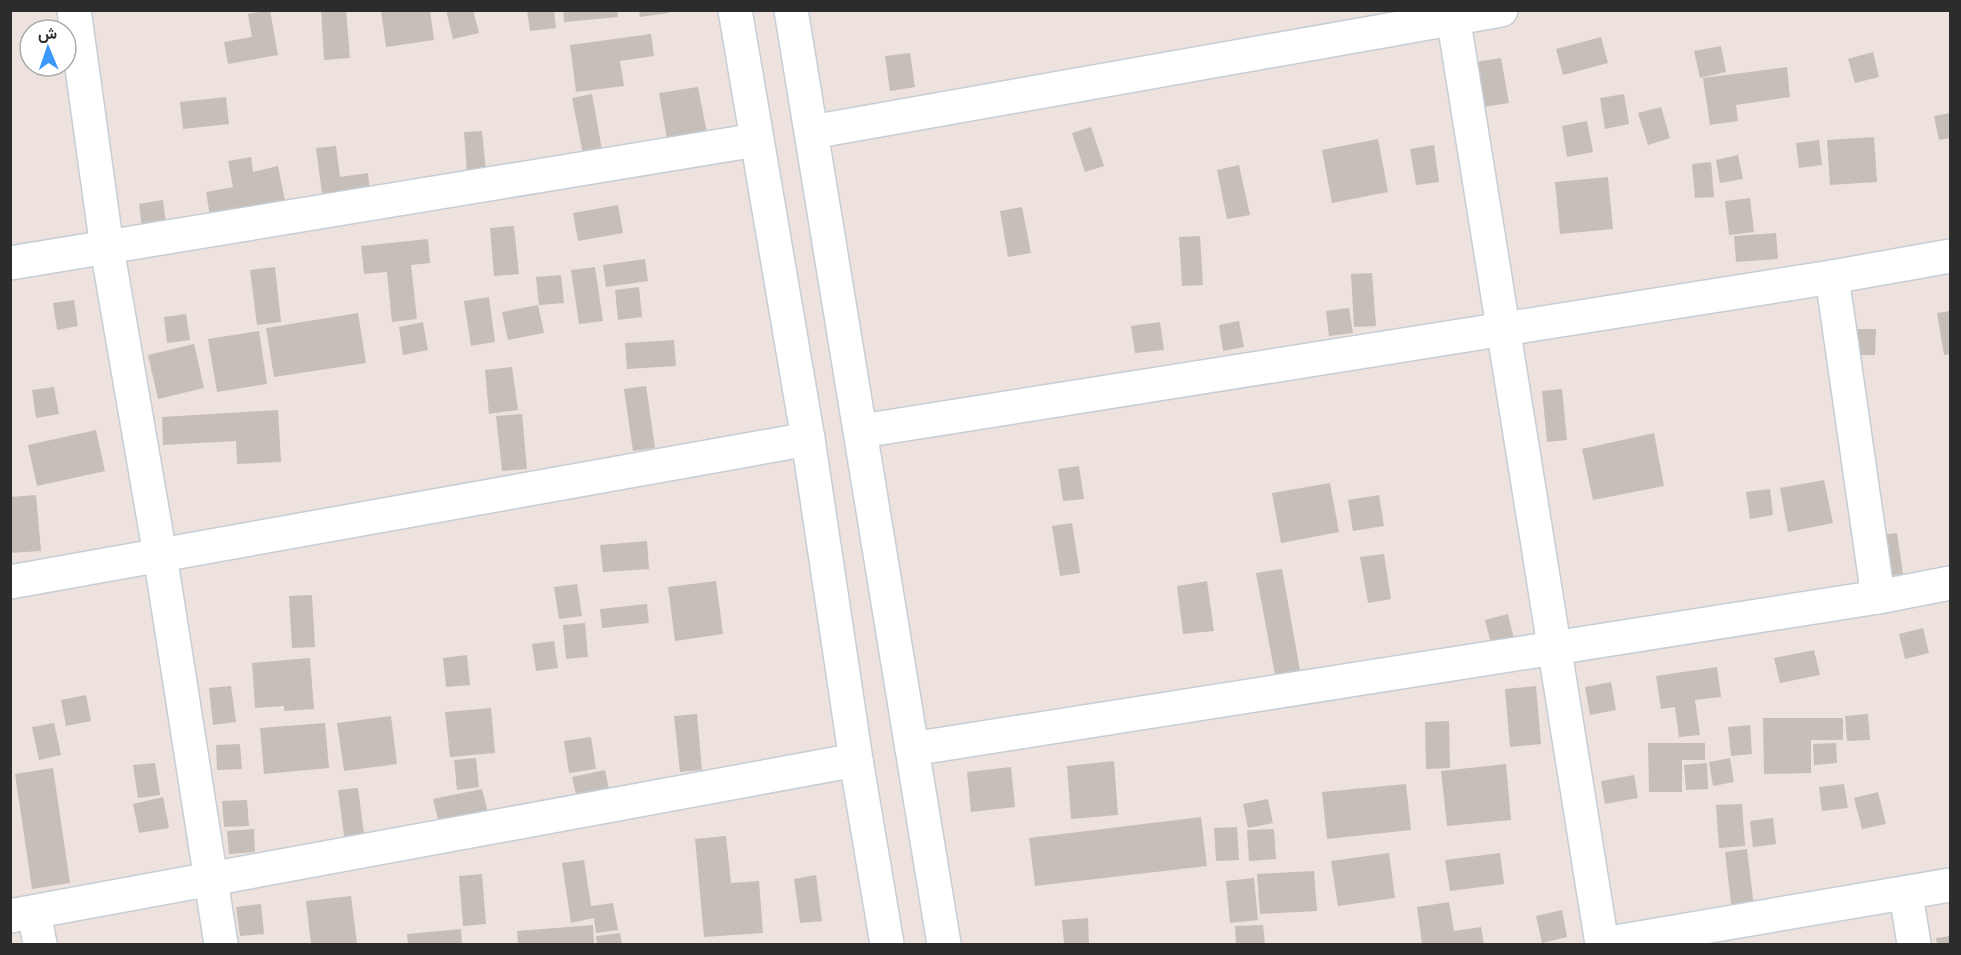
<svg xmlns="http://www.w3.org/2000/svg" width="1961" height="955" viewBox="0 0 1961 955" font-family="Inter,Vazirmatn,sans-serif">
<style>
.building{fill:#c6beb9}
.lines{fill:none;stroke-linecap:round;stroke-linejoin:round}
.minor-casing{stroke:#c6ced5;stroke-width:36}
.minor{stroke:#fff;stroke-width:33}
</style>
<rect width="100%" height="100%" fill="#eee2de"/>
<g class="building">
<polygon points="270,10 278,55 228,64 224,42 252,37 248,14"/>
<polygon points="321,10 346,10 350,58 324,60"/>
<polygon points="381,10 430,10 434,40 386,47"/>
<polygon points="446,10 473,10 479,33 453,39"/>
<polygon points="527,10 554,10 556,28 530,31"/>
<polygon points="563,10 617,10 618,17 564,22"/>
<polygon points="639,10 669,10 669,13 640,17"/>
<polygon points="651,34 654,56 620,61 624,86 576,92 570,45"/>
<polygon points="1601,37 1608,63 1563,75 1556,49"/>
<polygon points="1721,46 1726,72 1700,78 1694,51"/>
<polygon points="1873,52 1879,77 1855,83 1848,59"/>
<polygon points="910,53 915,87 890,91 885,56"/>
<polygon points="1501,58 1509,103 1484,107 1476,62"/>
<polygon points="1787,67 1790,97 1736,105 1738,121 1710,125 1703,78"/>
<polygon points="698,87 707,133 667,139 659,93"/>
<polygon points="592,94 602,150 583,154 572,98"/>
<polygon points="1624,94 1629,124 1605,129 1600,98"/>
<polygon points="226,97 229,124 183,129 180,102"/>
<polygon points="1661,107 1670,138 1648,145 1638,113"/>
<polygon points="1950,113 1950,138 1939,140 1934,116"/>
<polygon points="1587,121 1593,152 1567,157 1562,126"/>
<polygon points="1091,127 1104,166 1085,172 1072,133"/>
<polygon points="482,131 486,172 467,173 464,132"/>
<polygon points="1874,137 1877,182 1830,185 1827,140"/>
<polygon points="1378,139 1388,192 1332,203 1322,150"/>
<polygon points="1819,140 1822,165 1799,168 1796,143"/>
<polygon points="1434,145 1439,182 1416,185 1410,149"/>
<polygon points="336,146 340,177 368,173 370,196 323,201 316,148"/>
<polygon points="1738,155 1743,179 1720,183 1716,160"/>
<polygon points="251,157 253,172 278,166 285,201 210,216 206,192 233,187 228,161"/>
<polygon points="1711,162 1714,197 1695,198 1692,164"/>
<polygon points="1239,165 1250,215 1227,219 1217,170"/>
<polygon points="1608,177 1613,229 1560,234 1555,182"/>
<polygon points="1750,198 1754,232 1729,235 1725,201"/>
<polygon points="163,200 166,224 142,227 139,204"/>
<polygon points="618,205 623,233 578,241 573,213"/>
<polygon points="1022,207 1031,253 1008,257 1000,211"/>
<polygon points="514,226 519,274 494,276 490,228"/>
<polygon points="1776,233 1778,259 1736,262 1734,236"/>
<polygon points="1200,236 1203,285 1182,286 1179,237"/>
<polygon points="428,239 430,263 411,265 417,319 392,322 387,272 364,274 361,246"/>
<polygon points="645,259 648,281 606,287 603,265"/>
<polygon points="275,267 281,322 257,325 250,270"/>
<polygon points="595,267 603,321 579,324 571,270"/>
<polygon points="1372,273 1376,326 1354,327 1351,274"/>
<polygon points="561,275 564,303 539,305 536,277"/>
<polygon points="639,287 642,317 618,320 615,290"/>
<polygon points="489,297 495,342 471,346 464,301"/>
<polygon points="74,300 78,326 57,330 53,303"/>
<polygon points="538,305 544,333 508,340 502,312"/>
<polygon points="1349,308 1353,333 1329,336 1326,311"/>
<polygon points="1950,311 1950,354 1944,355 1937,313"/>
<polygon points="358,313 366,363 274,377 266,328"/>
<polygon points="186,314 190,340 167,343 164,317"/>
<polygon points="1239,321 1244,347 1223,351 1219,325"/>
<polygon points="423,322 428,350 403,355 399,327"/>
<polygon points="1160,322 1164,350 1135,353 1131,326"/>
<polygon points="1853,329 1876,329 1875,355 1853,355"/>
<polygon points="259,331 267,384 217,392 208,339"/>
<polygon points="674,340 676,366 627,369 625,343"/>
<polygon points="194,344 204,388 158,399 148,355"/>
<polygon points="512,367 518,410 489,414 485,370"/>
<polygon points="646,386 655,448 633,451 624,389"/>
<polygon points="54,387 59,414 36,418 32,390"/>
<polygon points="1562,389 1567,440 1547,442 1542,391"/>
<polygon points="278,410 281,462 237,464 236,441 163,445 162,417"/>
<polygon points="522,414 527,469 502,471 496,416"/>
<polygon points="96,430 105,471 37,486 28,445"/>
<polygon points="1654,433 1664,486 1593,500 1582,449"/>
<polygon points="1079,466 1084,499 1063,501 1058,469"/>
<polygon points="1824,480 1833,523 1788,532 1780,488"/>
<polygon points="1330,483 1339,532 1281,543 1272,493"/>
<polygon points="1770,489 1773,515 1750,519 1746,492"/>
<polygon points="36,495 41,551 10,553 10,497"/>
<polygon points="1379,495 1384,526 1353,531 1348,500"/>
<polygon points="1072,523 1080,573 1060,576 1052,526"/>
<polygon points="1897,533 1903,574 1870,578 1865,537"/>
<polygon points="647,541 649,569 603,572 600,545"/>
<polygon points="1384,554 1391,599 1368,603 1360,557"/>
<polygon points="1282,569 1300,670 1275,675 1256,573"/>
<polygon points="716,581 723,634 675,641 668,587"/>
<polygon points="1207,581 1214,631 1183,634 1177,586"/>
<polygon points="577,584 582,616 559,619 554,587"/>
<polygon points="312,595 315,647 292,648 289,596"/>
<polygon points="647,604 649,623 602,628 600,609"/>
<polygon points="1508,614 1514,639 1491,644 1485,620"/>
<polygon points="585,623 588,657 566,659 563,625"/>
<polygon points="1923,628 1929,653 1905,659 1899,634"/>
<polygon points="554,641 558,668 536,671 532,644"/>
<polygon points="1814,650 1820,675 1780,683 1774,658"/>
<polygon points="467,655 470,685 446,687 443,658"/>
<polygon points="310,658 314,709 284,711 284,706 255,708 252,663"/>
<polygon points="1717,667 1721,697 1695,700 1700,735 1679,737 1675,707 1661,709 1656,676"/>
<polygon points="1611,682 1616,710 1590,715 1585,687"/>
<polygon points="231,686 236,722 213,725 209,688"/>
<polygon points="1536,686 1541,744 1510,747 1505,689"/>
<polygon points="86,695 91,721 66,726 61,700"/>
<polygon points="491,708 495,753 450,757 445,712"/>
<polygon points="697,714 702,770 680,772 674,716"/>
<polygon points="1868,714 1870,740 1847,741 1845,716"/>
<polygon points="391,716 397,764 344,771 337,723"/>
<polygon points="1763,718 1843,718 1843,740 1811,740 1811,773 1764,774"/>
<polygon points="1449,721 1450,768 1426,769 1425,722"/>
<polygon points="54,723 61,755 39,760 32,727"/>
<polygon points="325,723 329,768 264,774 260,728"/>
<polygon points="1750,725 1752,754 1731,756 1728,727"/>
<polygon points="591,737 596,769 569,773 564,741"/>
<polygon points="1648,743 1705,743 1705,760 1682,760 1682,792 1649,792"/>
<polygon points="1836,743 1837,763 1814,765 1813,744"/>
<polygon points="240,744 242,769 217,770 216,745"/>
<polygon points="476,758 479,787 457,790 454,760"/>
<polygon points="1730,758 1734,782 1713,786 1709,762"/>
<polygon points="1114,761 1118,815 1071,819 1067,766"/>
<polygon points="155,763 160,795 138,798 133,765"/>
<polygon points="1707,763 1708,789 1686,790 1684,765"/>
<polygon points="1506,764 1511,820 1447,826 1441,771"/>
<polygon points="1011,767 1015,807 971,812 967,772"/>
<polygon points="53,768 70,883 32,889 15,774"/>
<polygon points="605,770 609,789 576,795 572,777"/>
<polygon points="1634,775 1638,798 1605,804 1601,781"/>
<polygon points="1406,784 1411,830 1327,839 1322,792"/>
<polygon points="1844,784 1848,808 1822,811 1819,787"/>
<polygon points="358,788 364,834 344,836 338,790"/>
<polygon points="482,789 488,813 439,824 433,799"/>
<polygon points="1878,792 1886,824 1862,829 1854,798"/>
<polygon points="163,797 169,828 139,833 133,804"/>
<polygon points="1268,799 1273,823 1248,828 1243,804"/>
<polygon points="247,800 249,826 224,827 222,801"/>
<polygon points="1742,804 1745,846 1719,848 1716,805"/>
<polygon points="1201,817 1207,866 1035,886 1029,838"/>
<polygon points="1773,818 1776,844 1753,847 1750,821"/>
<polygon points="1237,827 1239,860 1216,861 1214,828"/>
<polygon points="254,829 255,852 229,854 227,831"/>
<polygon points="1274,829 1276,859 1249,861 1247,830"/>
<polygon points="726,836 731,883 759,881 763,933 704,937 695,839"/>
<polygon points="1747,849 1754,907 1732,911 1725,852"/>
<polygon points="1389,853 1395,898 1338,906 1331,861"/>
<polygon points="1500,853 1504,884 1450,891 1445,860"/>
<polygon points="584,860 591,906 613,903 618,930 596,933 594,918 571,923 562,863"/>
<polygon points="1314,871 1317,911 1260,914 1257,874"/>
<polygon points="482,874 486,924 463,926 459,876"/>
<polygon points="816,875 822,921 800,923 794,879"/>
<polygon points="1254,878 1258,920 1230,923 1226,881"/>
<polygon points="351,896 357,944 311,944 306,901"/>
<polygon points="1449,902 1454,931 1481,927 1484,944 1422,944 1417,907"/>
<polygon points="261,904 264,934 240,936 236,907"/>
<polygon points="1562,910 1567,937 1542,943 1536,916"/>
<polygon points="1088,918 1089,944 1064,944 1062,920"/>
<polygon points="593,925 594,944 518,944 517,931"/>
<polygon points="1263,925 1265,944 1236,944 1235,926"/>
<polygon points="461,929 462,944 408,944 407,934"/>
<polygon points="620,933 622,944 597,944 596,936"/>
<polygon points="1950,936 1950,944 1937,944 1936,938"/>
</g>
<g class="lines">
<defs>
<g id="minor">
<polyline points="74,10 107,248 160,555 221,944"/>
<polyline points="735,10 808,439 856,760 887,944"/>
<polyline points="791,10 944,944"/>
<polyline points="1452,10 1602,944"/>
<polyline points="812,132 1501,10"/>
<polyline points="10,263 756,140"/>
<polyline points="1832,277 1878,597"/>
<polyline points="862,431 1832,277 1950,256"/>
<polyline points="10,582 808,439"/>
<polyline points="912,749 1878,597 1950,583"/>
<polyline points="1906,894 1914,944"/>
<polyline points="34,912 40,944"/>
<polyline points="10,916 856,760"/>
<polyline points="1604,944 1950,885"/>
</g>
</defs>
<use href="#minor" class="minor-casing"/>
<use href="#minor" class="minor"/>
</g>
<rect width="1961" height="955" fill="none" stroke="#2c2c2c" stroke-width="24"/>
<g transform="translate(48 48) rotate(358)"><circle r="28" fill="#ffffff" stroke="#ababab" stroke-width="1.5"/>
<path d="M0-4.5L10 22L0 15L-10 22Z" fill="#3b99fd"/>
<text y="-9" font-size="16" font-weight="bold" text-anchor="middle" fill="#2c2c2c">ش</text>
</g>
</svg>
